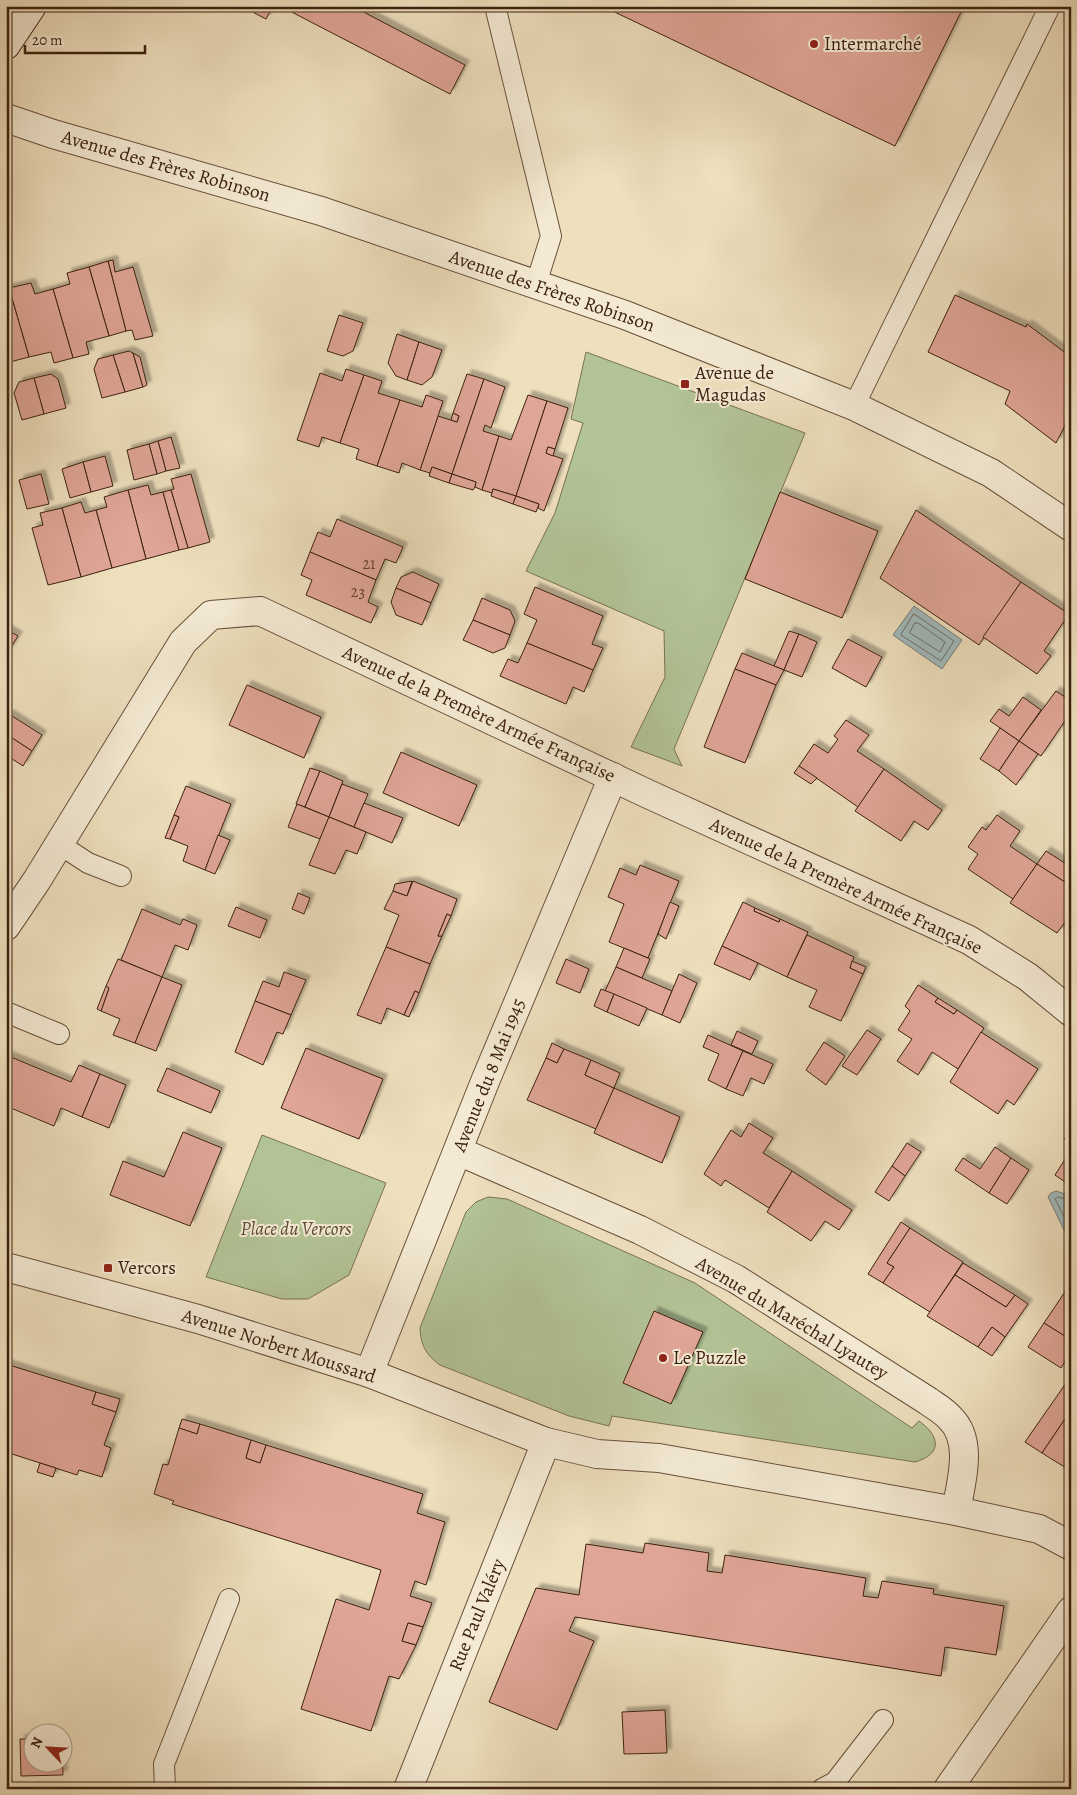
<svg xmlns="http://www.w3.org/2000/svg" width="1077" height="1795" viewBox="0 0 1077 1795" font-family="Alegreya,serif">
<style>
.green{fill:#b2c396;stroke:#787253}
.water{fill:#9fb9bc;stroke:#787c77}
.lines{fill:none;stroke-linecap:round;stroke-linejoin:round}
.shore{stroke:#6e6d66;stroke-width:1}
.building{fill:#dfa596;stroke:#3d2110;filter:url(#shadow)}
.service-casing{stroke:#69503b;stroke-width:22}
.minor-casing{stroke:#69503b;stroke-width:30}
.tertiary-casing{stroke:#69503b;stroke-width:30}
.secondary-casing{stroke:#3d2110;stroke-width:30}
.service{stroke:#f4ead4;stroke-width:20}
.minor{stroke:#f4ead4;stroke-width:28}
.tertiary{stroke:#f4ead4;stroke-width:28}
.secondary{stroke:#f4ead4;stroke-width:28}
.poi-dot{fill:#8f2418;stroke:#f4ead4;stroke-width:2}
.labels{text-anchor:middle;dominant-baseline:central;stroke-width:4;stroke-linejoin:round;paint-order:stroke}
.number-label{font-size:16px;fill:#664232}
.poi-label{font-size:19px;fill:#3d2110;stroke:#f4ead4;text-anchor:start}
.street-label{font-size:19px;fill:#3d2110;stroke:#f4ead4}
.park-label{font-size:19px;font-style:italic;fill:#5a4a32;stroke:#f4ead4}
</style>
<defs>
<filter id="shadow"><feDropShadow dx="4.5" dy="-4.5" stdDeviation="1" flood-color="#0004"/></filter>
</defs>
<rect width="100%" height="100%" fill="#eedfbd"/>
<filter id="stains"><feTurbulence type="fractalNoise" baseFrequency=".004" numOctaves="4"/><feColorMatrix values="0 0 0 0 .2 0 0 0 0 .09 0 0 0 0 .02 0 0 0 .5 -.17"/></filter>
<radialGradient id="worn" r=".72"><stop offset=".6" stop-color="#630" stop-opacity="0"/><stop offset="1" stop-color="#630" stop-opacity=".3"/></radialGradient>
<g class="green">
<polygon points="586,352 805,433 674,749 682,766 631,747 665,677 664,631 526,571 555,513 583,423 571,419"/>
<polygon points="262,1135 386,1183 349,1275 308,1299 282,1299 206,1277"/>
<path d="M488,1197l19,2 188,84 217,145 7,-7c21,15 24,33 -4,41l-303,-46 -3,10 -40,-10 -129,-51c-15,-11 -19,-20 -20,-37l46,-116 10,-10z"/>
</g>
<g class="water">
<polygon points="914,606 962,640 942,669 893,635"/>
<polygon points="1056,1191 1071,1196 1071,1235 1066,1234 1048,1197 1051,1193"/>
</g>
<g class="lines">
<g class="shore">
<polygon points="914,614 954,641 941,661 901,635"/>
<polygon points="915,623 918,623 945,642 940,652 910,633"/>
<polyline points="1071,1200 1058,1197 1055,1199 1071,1230"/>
</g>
</g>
<g class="building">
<polygon points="241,6 273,6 266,19"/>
<polygon points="280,6 352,6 465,65 450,94"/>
<polygon points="602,6 964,6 895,146"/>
<polygon points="113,260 115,272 133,267 153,336 135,340 132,330 126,331 108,261"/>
<polygon points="108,261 126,331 109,336 89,267"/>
<polygon points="89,267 109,336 86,342 89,354 73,358 53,289 70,284 67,273"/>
<polygon points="31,283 35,294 53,289 73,358 54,363 51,352 29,357 9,288"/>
<polygon points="9,288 29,357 6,363 6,289"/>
<polygon points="955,295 1026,327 1027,324 1071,357 1071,414 1056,443 1005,404 1010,391 928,352"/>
<polygon points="339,315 363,323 353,351 343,356 327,351"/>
<polygon points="397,334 419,342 407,380 396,376 388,363"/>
<polygon points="419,342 442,350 432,377 422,385 407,380"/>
<polygon points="129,351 133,353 143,387 125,392 113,355"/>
<polygon points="133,353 140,357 147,385 143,387"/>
<polygon points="113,355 125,392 102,398 94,369 98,359"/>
<polygon points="346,369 364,375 340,443 322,437 319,447 297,440 320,373 342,381"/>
<polygon points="51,374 58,379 66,408 44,414 34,378"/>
<polygon points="467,374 484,379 452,474 432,467 430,473 420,470 438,416 457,422 459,416 453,413"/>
<polygon points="364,375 382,381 378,393 400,400 377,466 356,459 359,449 340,443"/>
<polygon points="34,378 44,414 22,420 14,393 19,382"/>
<polygon points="484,379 505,387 491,428 485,425 483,431 499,436 482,490 475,487 476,482 452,474"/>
<polygon points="426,395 443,401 420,470 402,463 399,473 377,466 400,400 422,407"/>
<polygon points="528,395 547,401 516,496 493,489 492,493 482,490 499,436 511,440"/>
<polygon points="547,401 568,408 555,449 548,447 546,453 563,459 544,511 538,508 539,504 516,496"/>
<polygon points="453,413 459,416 457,422 451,420"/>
<polygon points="171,437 180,468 166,471 158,441"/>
<polygon points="158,441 166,471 157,474 149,444"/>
<polygon points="149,444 157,474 134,480 127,450"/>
<polygon points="548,447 555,449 553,456 546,453"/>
<polygon points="105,456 113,486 91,492 83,462"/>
<polygon points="83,462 91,492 70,498 62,469"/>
<polygon points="432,467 452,474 449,483 429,476"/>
<polygon points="41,474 49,504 27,509 19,480"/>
<polygon points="191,474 210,542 188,548 171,490 174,489 171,479"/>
<polygon points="452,474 476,482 475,487 473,490 449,483"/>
<polygon points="148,485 151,495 163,492 179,550 146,559 128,490"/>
<polygon points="493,489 516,496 513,504 491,496"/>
<polygon points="128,490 146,559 112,568 96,510 107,507 104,497"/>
<polygon points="171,490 188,548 179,550 163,492"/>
<polygon points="780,492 878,531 842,618 745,579"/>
<polygon points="516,496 539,504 536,512 513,504"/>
<polygon points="81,502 85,513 96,510 112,568 81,577 62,508"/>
<polygon points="62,508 81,577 48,585 32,528 43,525 40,513"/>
<polygon points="916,510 1021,582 979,645 880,578"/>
<polygon points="337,519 403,547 396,563 385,559 376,580 310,552 318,532 330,537"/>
<polygon points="310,552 376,580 368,602 378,607 371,623 306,595 312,580 301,575"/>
<polygon points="413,572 439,584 431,603 396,588 401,577"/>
<polygon points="1021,582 1069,614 1044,651 1051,656 1037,674 983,637"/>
<polygon points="535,587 603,616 592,644 603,648 593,670 527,643 537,620 524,614"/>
<polygon points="396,588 431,603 422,625 396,615 391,602"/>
<polygon points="482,598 510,610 515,621 510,635 473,620"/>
<polygon points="473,620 510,635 505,648 493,653 463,640"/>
<polygon points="6,629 18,636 6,655"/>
<polygon points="789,631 799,634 784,670 774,666"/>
<polygon points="799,634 817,642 802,677 784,670"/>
<polygon points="848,639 882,657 866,687 832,668"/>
<polygon points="527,643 593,670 584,692 573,687 566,704 500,676 508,659 518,663"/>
<polygon points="742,653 784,670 776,685 735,669"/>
<polygon points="735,669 776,685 745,763 704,747"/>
<polygon points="247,685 321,717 304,758 229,725"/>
<polygon points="1056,691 1071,701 1071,712 1041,756 1019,741"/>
<polygon points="1023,697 1041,710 1019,741 990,721 999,709 1009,716"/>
<polygon points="9,714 42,735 32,751 6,734 6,718"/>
<polygon points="846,720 869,735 857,751 884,769 858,807 799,766 814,744 828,753 838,739 834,736"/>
<polygon points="1000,728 1019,741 999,771 980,759"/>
<polygon points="6,734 32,751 23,766 6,755"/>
<polygon points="1019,741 1038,754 1016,785 999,771"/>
<polygon points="401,752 477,785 459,826 383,793"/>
<polygon points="799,766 817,778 811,784 794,773"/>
<polygon points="310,768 320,771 305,807 296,804"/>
<polygon points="884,769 942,810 928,830 914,821 901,841 855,811"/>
<polygon points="320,771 343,781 329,817 305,807"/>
<polygon points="342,784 368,794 354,827 329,817"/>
<polygon points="186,786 231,804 205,870 183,861 188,846 170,839 179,817 174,815"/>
<polygon points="364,803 403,818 392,843 354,827"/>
<polygon points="297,804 329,817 320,839 288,827"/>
<polygon points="174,815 179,817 170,839 165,838"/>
<polygon points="997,815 1020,831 1010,846 1037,864 1013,899 968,869 978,854 968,847 982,827 986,830"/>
<polygon points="329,817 366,832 357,854 346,850 335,874 309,865"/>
<polygon points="218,835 230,840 215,874 205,870"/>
<polygon points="1046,851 1071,867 1071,886 1037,864"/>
<polygon points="1037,864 1071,886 1071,914 1057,933 1010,903"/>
<polygon points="640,865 679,881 648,958 609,942 624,904 608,897 620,868 636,875"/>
<polygon points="412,881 407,896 393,891 395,884"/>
<polygon points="413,881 457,899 451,916 447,914 438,936 442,936 430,964 386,947 399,915 384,909 393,891 407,896"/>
<polygon points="298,893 310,898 304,914 292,909"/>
<polygon points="670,902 679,906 666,939 658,934"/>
<polygon points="743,902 755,908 754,911 779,922 780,919 808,932 787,977 722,946"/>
<polygon points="236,907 267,920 260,938 228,926"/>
<polygon points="755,908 780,919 779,922 754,911"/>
<polygon points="142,909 180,925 183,919 197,925 188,950 175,945 162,977 121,960"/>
<polygon points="447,914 451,916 442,936 438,936"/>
<polygon points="807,935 854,957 850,968 863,974 841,1021 809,1007 817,990 787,977"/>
<polygon points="722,946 758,963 750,980 714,964"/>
<polygon points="386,947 430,964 419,993 415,991 404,1015 387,1008 381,1024 357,1015"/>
<polygon points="624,948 650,959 642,978 616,967"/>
<polygon points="118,959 162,977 135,1043 113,1035 120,1019 101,1011 109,988 106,986"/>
<polygon points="566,959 589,969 580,993 556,983"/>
<polygon points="852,961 866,967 863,974 850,968"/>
<polygon points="616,967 672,991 662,1015 605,991"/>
<polygon points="284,972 306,980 291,1015 255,1001 263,981 279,987"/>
<polygon points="679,974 697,983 680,1023 662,1015"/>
<polygon points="162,977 182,985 156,1051 135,1043"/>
<polygon points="918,985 938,998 935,1002 954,1014 957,1010 984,1028 958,1069 932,1052 918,1075 897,1061 912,1039 898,1030 910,1011 905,1006"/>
<polygon points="106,986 109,988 101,1011 97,1009"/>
<polygon points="601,989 614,994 607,1012 594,1006"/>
<polygon points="415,991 419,993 409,1017 404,1015"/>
<polygon points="614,994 647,1008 639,1026 607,1012"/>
<polygon points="938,998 957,1010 954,1014 935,1002"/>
<polygon points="255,1001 291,1015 283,1034 277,1032 263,1065 235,1052"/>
<polygon points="867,1030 881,1039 857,1075 842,1066"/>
<polygon points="737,1031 758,1041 752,1054 731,1045"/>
<polygon points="981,1032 1038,1069 1014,1105 1007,1100 998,1114 950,1082"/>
<polygon points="708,1035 743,1051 726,1089 708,1080 719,1054 703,1047"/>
<polygon points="824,1042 845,1056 826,1085 806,1070"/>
<polygon points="552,1043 564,1049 557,1063 546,1058"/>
<polygon points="306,1048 383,1079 359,1139 281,1108"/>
<polygon points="564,1049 591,1060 585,1075 614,1088 596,1129 527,1100 546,1058 557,1063"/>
<polygon points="743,1051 773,1064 764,1084 751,1078 743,1096 726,1089"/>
<polygon points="6,1055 71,1082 79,1065 100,1074 82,1117 61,1108 54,1126 6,1106"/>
<polygon points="591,1060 620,1073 614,1088 585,1075"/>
<polygon points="167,1068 220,1091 211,1113 157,1091"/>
<polygon points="100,1074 126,1085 109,1128 82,1117"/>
<polygon points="614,1088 680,1117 662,1163 594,1133"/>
<polygon points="749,1123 773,1138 763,1153 792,1171 769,1208 725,1180 721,1186 704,1174 731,1130 741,1137"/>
<polygon points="1071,1129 1071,1144 1064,1139"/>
<polygon points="183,1132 222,1148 190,1226 110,1195 123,1161 164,1177"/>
<polygon points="907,1143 921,1152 905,1176 892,1166"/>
<polygon points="995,1147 1011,1158 989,1193 955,1170 963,1158 980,1169"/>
<polygon points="1071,1150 1071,1186 1055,1175"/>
<polygon points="1011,1158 1029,1170 1007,1204 989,1193"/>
<polygon points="892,1166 905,1176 889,1201 875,1192"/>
<polygon points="792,1171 852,1210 839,1230 825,1221 811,1241 767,1212"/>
<polygon points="901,1222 910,1228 887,1263 894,1267 883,1283 868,1274"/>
<polygon points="910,1228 963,1262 930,1312 883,1283 894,1267 887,1263"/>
<polygon points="963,1263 1015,1295 1006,1307 955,1275"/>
<polygon points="955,1275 1006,1307 1015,1295 1028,1304 1005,1337 992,1327 978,1347 927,1316"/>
<polygon points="1071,1283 1071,1305 1067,1311 1071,1314 1071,1340 1044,1323"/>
<polygon points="654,1311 703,1332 671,1404 623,1383"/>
<polygon points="1044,1323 1071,1340 1071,1352 1061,1368 1028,1347"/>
<polygon points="992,1327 1005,1337 992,1356 978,1347"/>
<polygon points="6,1364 96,1392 92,1404 116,1412 104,1445 111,1448 102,1477 79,1470 77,1475 6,1452"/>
<polygon points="1071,1376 1071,1410 1042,1453 1025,1442"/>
<polygon points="96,1392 120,1399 116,1412 92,1404"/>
<polygon points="1071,1410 1071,1471 1042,1453"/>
<polygon points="182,1419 200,1424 197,1434 179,1428"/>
<polygon points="200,1424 251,1440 246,1458 260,1463 266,1445 423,1494 417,1513 445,1522 426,1585 415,1581 410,1596 432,1603 423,1627 408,1623 402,1641 416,1645 399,1679 389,1676 371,1731 301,1709 336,1599 369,1610 381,1570 172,1504 174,1501 154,1494 163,1464 168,1465 179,1428 197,1434"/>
<polygon points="251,1440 266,1445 260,1463 246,1458"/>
<polygon points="40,1463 56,1468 53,1477 37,1472"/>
<polygon points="645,1543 709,1553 707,1571 722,1573 725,1555 866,1578 863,1596 878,1598 882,1581 934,1589 933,1594 1004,1606 996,1655 945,1647 941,1676 575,1617 569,1631 594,1641 557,1730 489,1702 536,1588 579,1595 586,1544 643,1553"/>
<polygon points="408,1623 423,1627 416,1645 402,1641"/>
<polygon points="665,1710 667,1753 624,1754 622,1712"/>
<polygon points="20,1739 32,1739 32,1762 62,1762 62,1741 63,1775 21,1776"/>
</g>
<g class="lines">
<defs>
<g id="service">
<polyline points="495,6 551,236 536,284"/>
<polyline points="854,406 1050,6"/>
<polyline points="59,844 88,863 121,876"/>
<polyline points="6,1012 59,1034"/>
<polyline points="165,1789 164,1764 229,1599"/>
<polyline points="822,1789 835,1782 883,1720"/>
</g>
<g id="minor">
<polyline points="6,926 37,880 183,642 211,615 260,611 648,794 969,940 1028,977 1071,1012"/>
<path d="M458,1151l182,79 96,49 192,122c7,5 16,10 22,17 24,23 11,64 6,93"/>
<polyline points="6,1267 198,1319 369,1373 546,1442 597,1454 659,1458 956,1511 1039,1529 1071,1546"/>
<polyline points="369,1373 486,1079 613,777"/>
<polyline points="408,1789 546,1442"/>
</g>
<g id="tertiary">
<polyline points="6,118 53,134 321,211 625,315 854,406 991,473 1071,527"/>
<polyline points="948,1789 1071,1611"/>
</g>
<polyline id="secondary" points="6,45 32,6"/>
</defs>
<use href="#service" class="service-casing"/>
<use href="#minor" class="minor-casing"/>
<use href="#tertiary" class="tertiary-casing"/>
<use href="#secondary" class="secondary-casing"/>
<use href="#service" class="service"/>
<use href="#minor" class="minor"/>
<use href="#tertiary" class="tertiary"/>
<use href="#secondary" class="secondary"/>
</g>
<g class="poi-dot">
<circle cx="814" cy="44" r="5"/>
<rect x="680" y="379" width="10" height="10" rx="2.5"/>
<rect x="103" y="1263" width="10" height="10" rx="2.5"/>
<circle cx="663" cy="1358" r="5"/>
</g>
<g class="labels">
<g class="number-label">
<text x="369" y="564">21</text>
<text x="358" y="592">23</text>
</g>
<g class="poi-label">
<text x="824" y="44">Intermarché</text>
<text x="695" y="373">Avenue de<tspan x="695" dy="22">Magudas</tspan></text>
<text x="118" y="1268">Vercors</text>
<text x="673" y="1358">Le Puzzle</text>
</g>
<g class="street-label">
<text transform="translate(166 166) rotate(16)">Avenue des Frères Robinson</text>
<text transform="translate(552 291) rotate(19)">Avenue des Frères Robinson</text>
<text transform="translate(479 714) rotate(25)">Avenue de la Premère Armée Française</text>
<text transform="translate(846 886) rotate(25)">Avenue de la Premère Armée Française</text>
<text transform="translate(489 1075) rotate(-68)">Avenue du 8 Mai 1945</text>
<text transform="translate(792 1318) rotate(31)">Avenue du Maréchal Lyautey</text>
<text transform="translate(279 1346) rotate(18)">Avenue Norbert Moussard</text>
<text transform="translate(477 1615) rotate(-68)">Rue Paul Valéry</text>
</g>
<g class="park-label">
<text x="296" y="1229">Place du Vercors</text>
</g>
</g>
<rect width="1077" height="1795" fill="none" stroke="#eedfbd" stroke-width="25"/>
<rect x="8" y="8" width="1062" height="1780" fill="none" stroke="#3d2110" stroke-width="2.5"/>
<rect x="12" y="12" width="1052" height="1770" fill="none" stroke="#3d2110"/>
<g transform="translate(48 1748) rotate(295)"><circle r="24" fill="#f4ead4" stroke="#ab9a86"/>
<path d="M0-4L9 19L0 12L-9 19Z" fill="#8f2418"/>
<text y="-8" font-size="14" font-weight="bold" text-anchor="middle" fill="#3d2110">N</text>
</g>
<path d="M25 45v8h120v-8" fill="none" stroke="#3d2110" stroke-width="2.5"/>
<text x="32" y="45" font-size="15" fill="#3d2110" stroke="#f4ead4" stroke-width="4" paint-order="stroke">20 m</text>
<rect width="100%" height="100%" filter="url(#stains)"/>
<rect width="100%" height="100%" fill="url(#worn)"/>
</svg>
